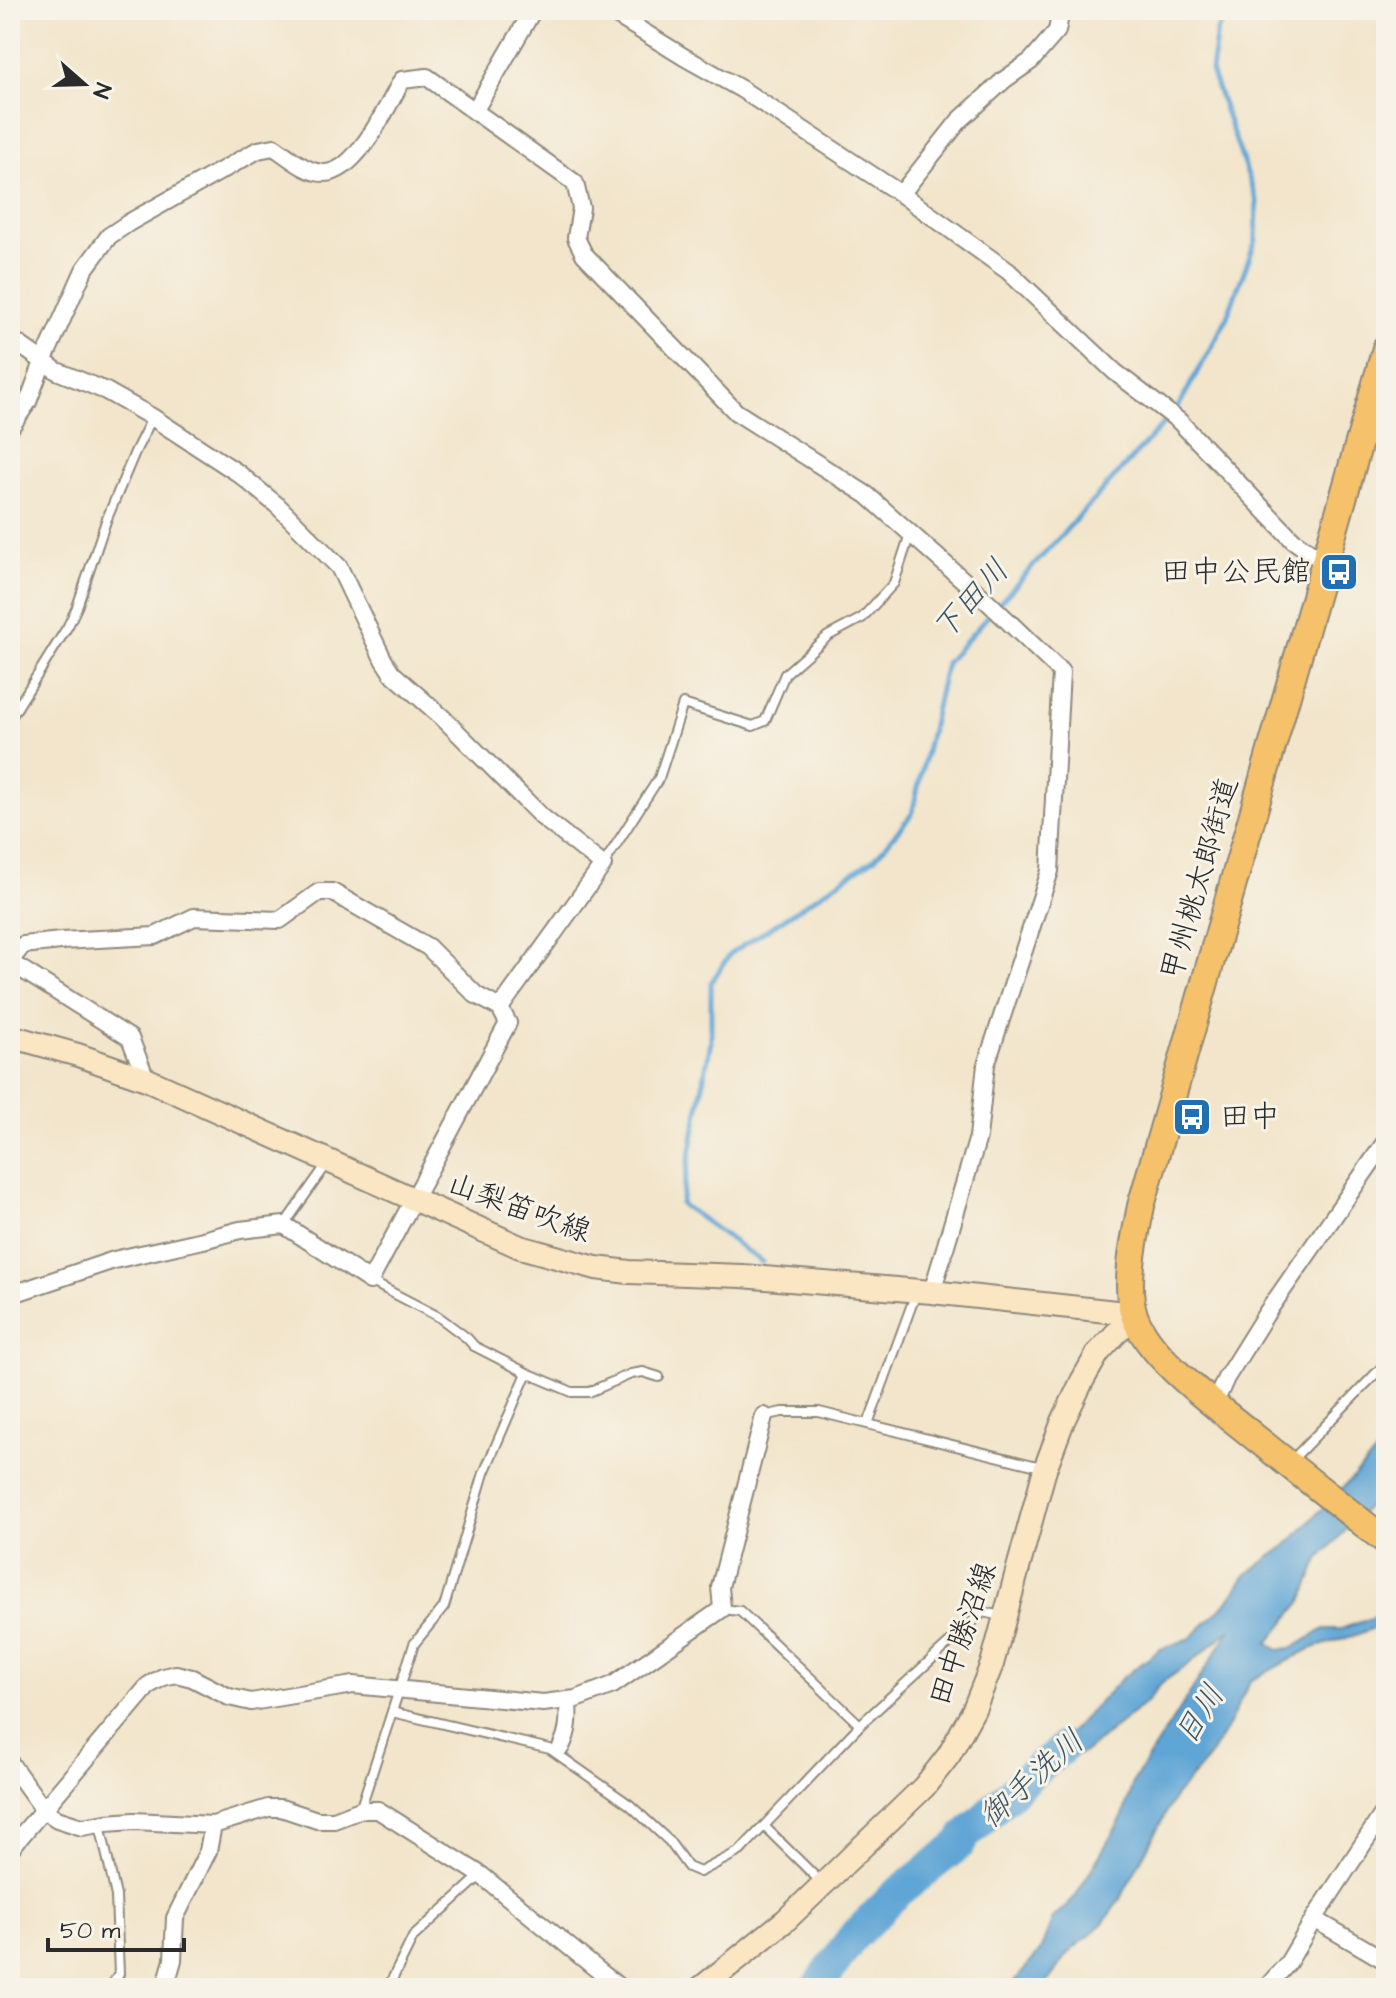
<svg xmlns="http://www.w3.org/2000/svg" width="1396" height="1998" viewBox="0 0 1396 1998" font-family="'Architects Daughter','Klee One',sans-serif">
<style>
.water{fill:#5fa5d5;stroke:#456880;stroke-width:2}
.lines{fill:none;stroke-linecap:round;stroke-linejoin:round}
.stream{stroke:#5fa5d5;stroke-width:5}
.river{stroke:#5fa5d5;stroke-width:32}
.service-casing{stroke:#8e887b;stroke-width:12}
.minor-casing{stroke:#8e887b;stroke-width:20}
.secondary-casing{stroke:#8e887b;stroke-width:26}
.trunk-casing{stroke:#8e887b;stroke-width:30}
.service{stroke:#fff;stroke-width:8}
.minor{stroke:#fff;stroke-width:16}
.secondary{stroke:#fbe6c4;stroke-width:22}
.trunk{stroke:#f5c16b;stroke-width:26}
.labels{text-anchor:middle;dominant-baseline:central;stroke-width:6;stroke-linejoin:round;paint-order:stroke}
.poi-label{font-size:30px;fill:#2b2b2b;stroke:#f7f3e8;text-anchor:end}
.street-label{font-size:30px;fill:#2b2b2b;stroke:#f7f3e8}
.water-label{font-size:32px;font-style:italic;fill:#3d5666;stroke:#f7f3e8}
</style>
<rect width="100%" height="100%" fill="#f7f3e8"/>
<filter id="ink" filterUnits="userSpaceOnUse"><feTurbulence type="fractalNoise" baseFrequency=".0125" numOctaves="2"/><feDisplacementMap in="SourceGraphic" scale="16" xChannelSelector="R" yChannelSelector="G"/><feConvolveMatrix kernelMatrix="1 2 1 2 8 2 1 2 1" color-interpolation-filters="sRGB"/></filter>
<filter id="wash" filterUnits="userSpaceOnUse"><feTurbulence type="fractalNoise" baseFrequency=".006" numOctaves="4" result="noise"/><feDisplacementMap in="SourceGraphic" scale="32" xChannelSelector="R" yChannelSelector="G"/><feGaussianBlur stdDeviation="1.8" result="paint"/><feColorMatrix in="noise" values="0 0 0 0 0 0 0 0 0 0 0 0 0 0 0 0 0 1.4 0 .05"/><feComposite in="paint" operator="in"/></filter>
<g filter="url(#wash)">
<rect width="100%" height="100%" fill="#f2e5cb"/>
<polygon class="water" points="1386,1443 1386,1496 1366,1508 1319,1559 1302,1601 1268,1643 1279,1650 1295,1647 1324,1629 1341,1629 1386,1613 1386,1623 1356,1635 1310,1649 1250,1681 1226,1730 1208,1759 1175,1796 1121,1898 1102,1924 1067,1954 1044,1988 1011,1988 1016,1980 1040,1951 1053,1918 1075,1897 1123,1816 1133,1782 1231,1629 1189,1664 1160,1684 1148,1701 1085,1752 1030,1775 1122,1678 1161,1649 1191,1638 1228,1601 1247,1574 1287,1545"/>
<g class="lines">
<polyline class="stream" points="762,1262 681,1204 711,1041 711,983 730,954 875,858 912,814 946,663 1015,586 1177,409 1225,322 1256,240 1257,201 1211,71 1217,30 1234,10"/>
<polyline class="river" points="817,1988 852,1938 896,1894 960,1844 966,1835 1030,1775 1064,1747"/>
</g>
</g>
<g filter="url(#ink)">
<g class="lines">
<defs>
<g id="service">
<polyline points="10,719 68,626 77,607 106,521 135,452 152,418"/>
<polyline points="603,865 659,778 683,704 753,726 765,721 785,674 828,636 862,618 894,583 910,534"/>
<polyline points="284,1225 327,1164"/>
<polyline points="370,1281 439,1317 467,1338 474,1346 527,1373 572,1392 589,1392 631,1374 643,1372 659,1377"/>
<polyline points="764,1416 782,1412 819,1412 1045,1468"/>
<polyline points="868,1424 916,1293"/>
<polyline points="1292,1460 1386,1363"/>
<polyline points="722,1609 740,1611 860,1725"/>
<polyline points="392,1712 550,1749 630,1805 669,1841 688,1867 700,1872 740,1851 860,1725 983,1612 1001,1616"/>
<polyline points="360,1810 414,1644 444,1607 484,1473 527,1373"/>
<polyline points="100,1825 116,1896 119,1974 110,1988"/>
<polyline points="764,1826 823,1884"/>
<polyline points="388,1988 413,1937 481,1875"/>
</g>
<g id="minor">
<polyline points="608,10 684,57 741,89 901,194 1008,271 1115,372 1179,421 1293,540 1324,562"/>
<polyline points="475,110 533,10"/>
<polyline points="901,194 959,121 1004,80 1031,61 1057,31 1061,10"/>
<polyline points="10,338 57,371 106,391 152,417 238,473 278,506 339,567 384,661 392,673 443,718 542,817 603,865 500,1008 508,1023 370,1281 284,1225 240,1230 203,1240 114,1260 10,1295"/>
<path d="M10,428l18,-26 15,-40 41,-92 25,-34 21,-14 128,-72 16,-3c14,9 32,26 50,26 32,1 64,-68 78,-93l25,-3 148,106 6,25 -5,30 8,16 152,158 131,83 121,107 73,70 -11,199 -64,194 -8,72 -46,155"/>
<polyline points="10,961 23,945 61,941 155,936 194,917 280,920 319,892 332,892 428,947 476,995 500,1008"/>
<polyline points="10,962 130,1038 146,1079"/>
<polyline points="1214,1405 1226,1378 1266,1314 1386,1141"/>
<path d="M561,1747c8,-16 8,-28 7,-47"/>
<polyline points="10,1763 44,1810 57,1819 82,1827 106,1823 134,1821 213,1825 268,1808 281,1808 317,1820 334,1820 360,1810 378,1810 481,1875 620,1988"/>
<polyline points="10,1849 149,1685 163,1677 176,1674 192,1678 229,1697 251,1702 353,1685 543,1703 576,1699 613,1685 722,1609 720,1587 764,1416"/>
<polyline points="1314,1919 1386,1961"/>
<polyline points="165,1988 173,1960 175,1918 208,1851 213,1825"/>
<polyline points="1266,1988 1288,1963 1314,1919 1386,1809"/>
</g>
<g id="secondary">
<polyline points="10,1036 78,1055 146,1079 520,1247 596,1268 629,1272 742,1276 932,1292 1134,1314"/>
<polyline points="701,1988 786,1920 924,1787 949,1755 974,1709 992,1664 1045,1469 1063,1421 1082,1381 1098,1353 1134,1314"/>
</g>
<path id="trunk" d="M1386,348l-245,858c-6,31 -17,78 -7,109 15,44 83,91 118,120 45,36 89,71 134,106"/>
</defs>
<use href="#service" class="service-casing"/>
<use href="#minor" class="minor-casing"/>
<use href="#secondary" class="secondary-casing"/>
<use href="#trunk" class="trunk-casing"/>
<use href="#service" class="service"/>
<use href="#minor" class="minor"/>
<use href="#secondary" class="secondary"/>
<use href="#trunk" class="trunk"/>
</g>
</g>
<defs>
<symbol id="bus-square" viewBox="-11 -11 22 22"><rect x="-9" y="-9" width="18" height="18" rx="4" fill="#1f6fb2" stroke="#f7f3e8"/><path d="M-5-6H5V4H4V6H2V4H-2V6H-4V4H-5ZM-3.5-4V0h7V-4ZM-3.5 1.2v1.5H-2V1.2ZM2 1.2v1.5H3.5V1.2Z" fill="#fff"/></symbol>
</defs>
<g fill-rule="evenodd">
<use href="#bus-square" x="1317" y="550" width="44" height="44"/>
<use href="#bus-square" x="1170" y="1095" width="44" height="44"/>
</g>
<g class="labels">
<g class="poi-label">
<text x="1311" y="572">田中公民館</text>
<text x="1220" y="1117" text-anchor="start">田中</text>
</g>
<g class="street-label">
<text transform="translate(1200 879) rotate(-74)">甲州桃太郎街道</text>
<text transform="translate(519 1208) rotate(20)">山梨笛吹線</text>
<text transform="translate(963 1634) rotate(-71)">田中勝沼線</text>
</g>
<g class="water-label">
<text transform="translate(971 600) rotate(-48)">下田川</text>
<text transform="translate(1200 1715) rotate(-58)">日川</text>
<text transform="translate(1032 1779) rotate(-42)">御手洗川</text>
</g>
</g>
<rect width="1396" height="1998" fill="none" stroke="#f7f3e8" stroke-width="40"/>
<g transform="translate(84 84) rotate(110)" stroke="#f7f3e8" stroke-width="6" paint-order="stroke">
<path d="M0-6L14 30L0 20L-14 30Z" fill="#2b2b2b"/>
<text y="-12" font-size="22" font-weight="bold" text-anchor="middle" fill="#2b2b2b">N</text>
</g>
<path d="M48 1938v12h136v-12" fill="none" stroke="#2b2b2b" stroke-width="4"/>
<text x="60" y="1938" font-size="24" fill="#2b2b2b" stroke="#f7f3e8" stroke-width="6" paint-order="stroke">50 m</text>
</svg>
